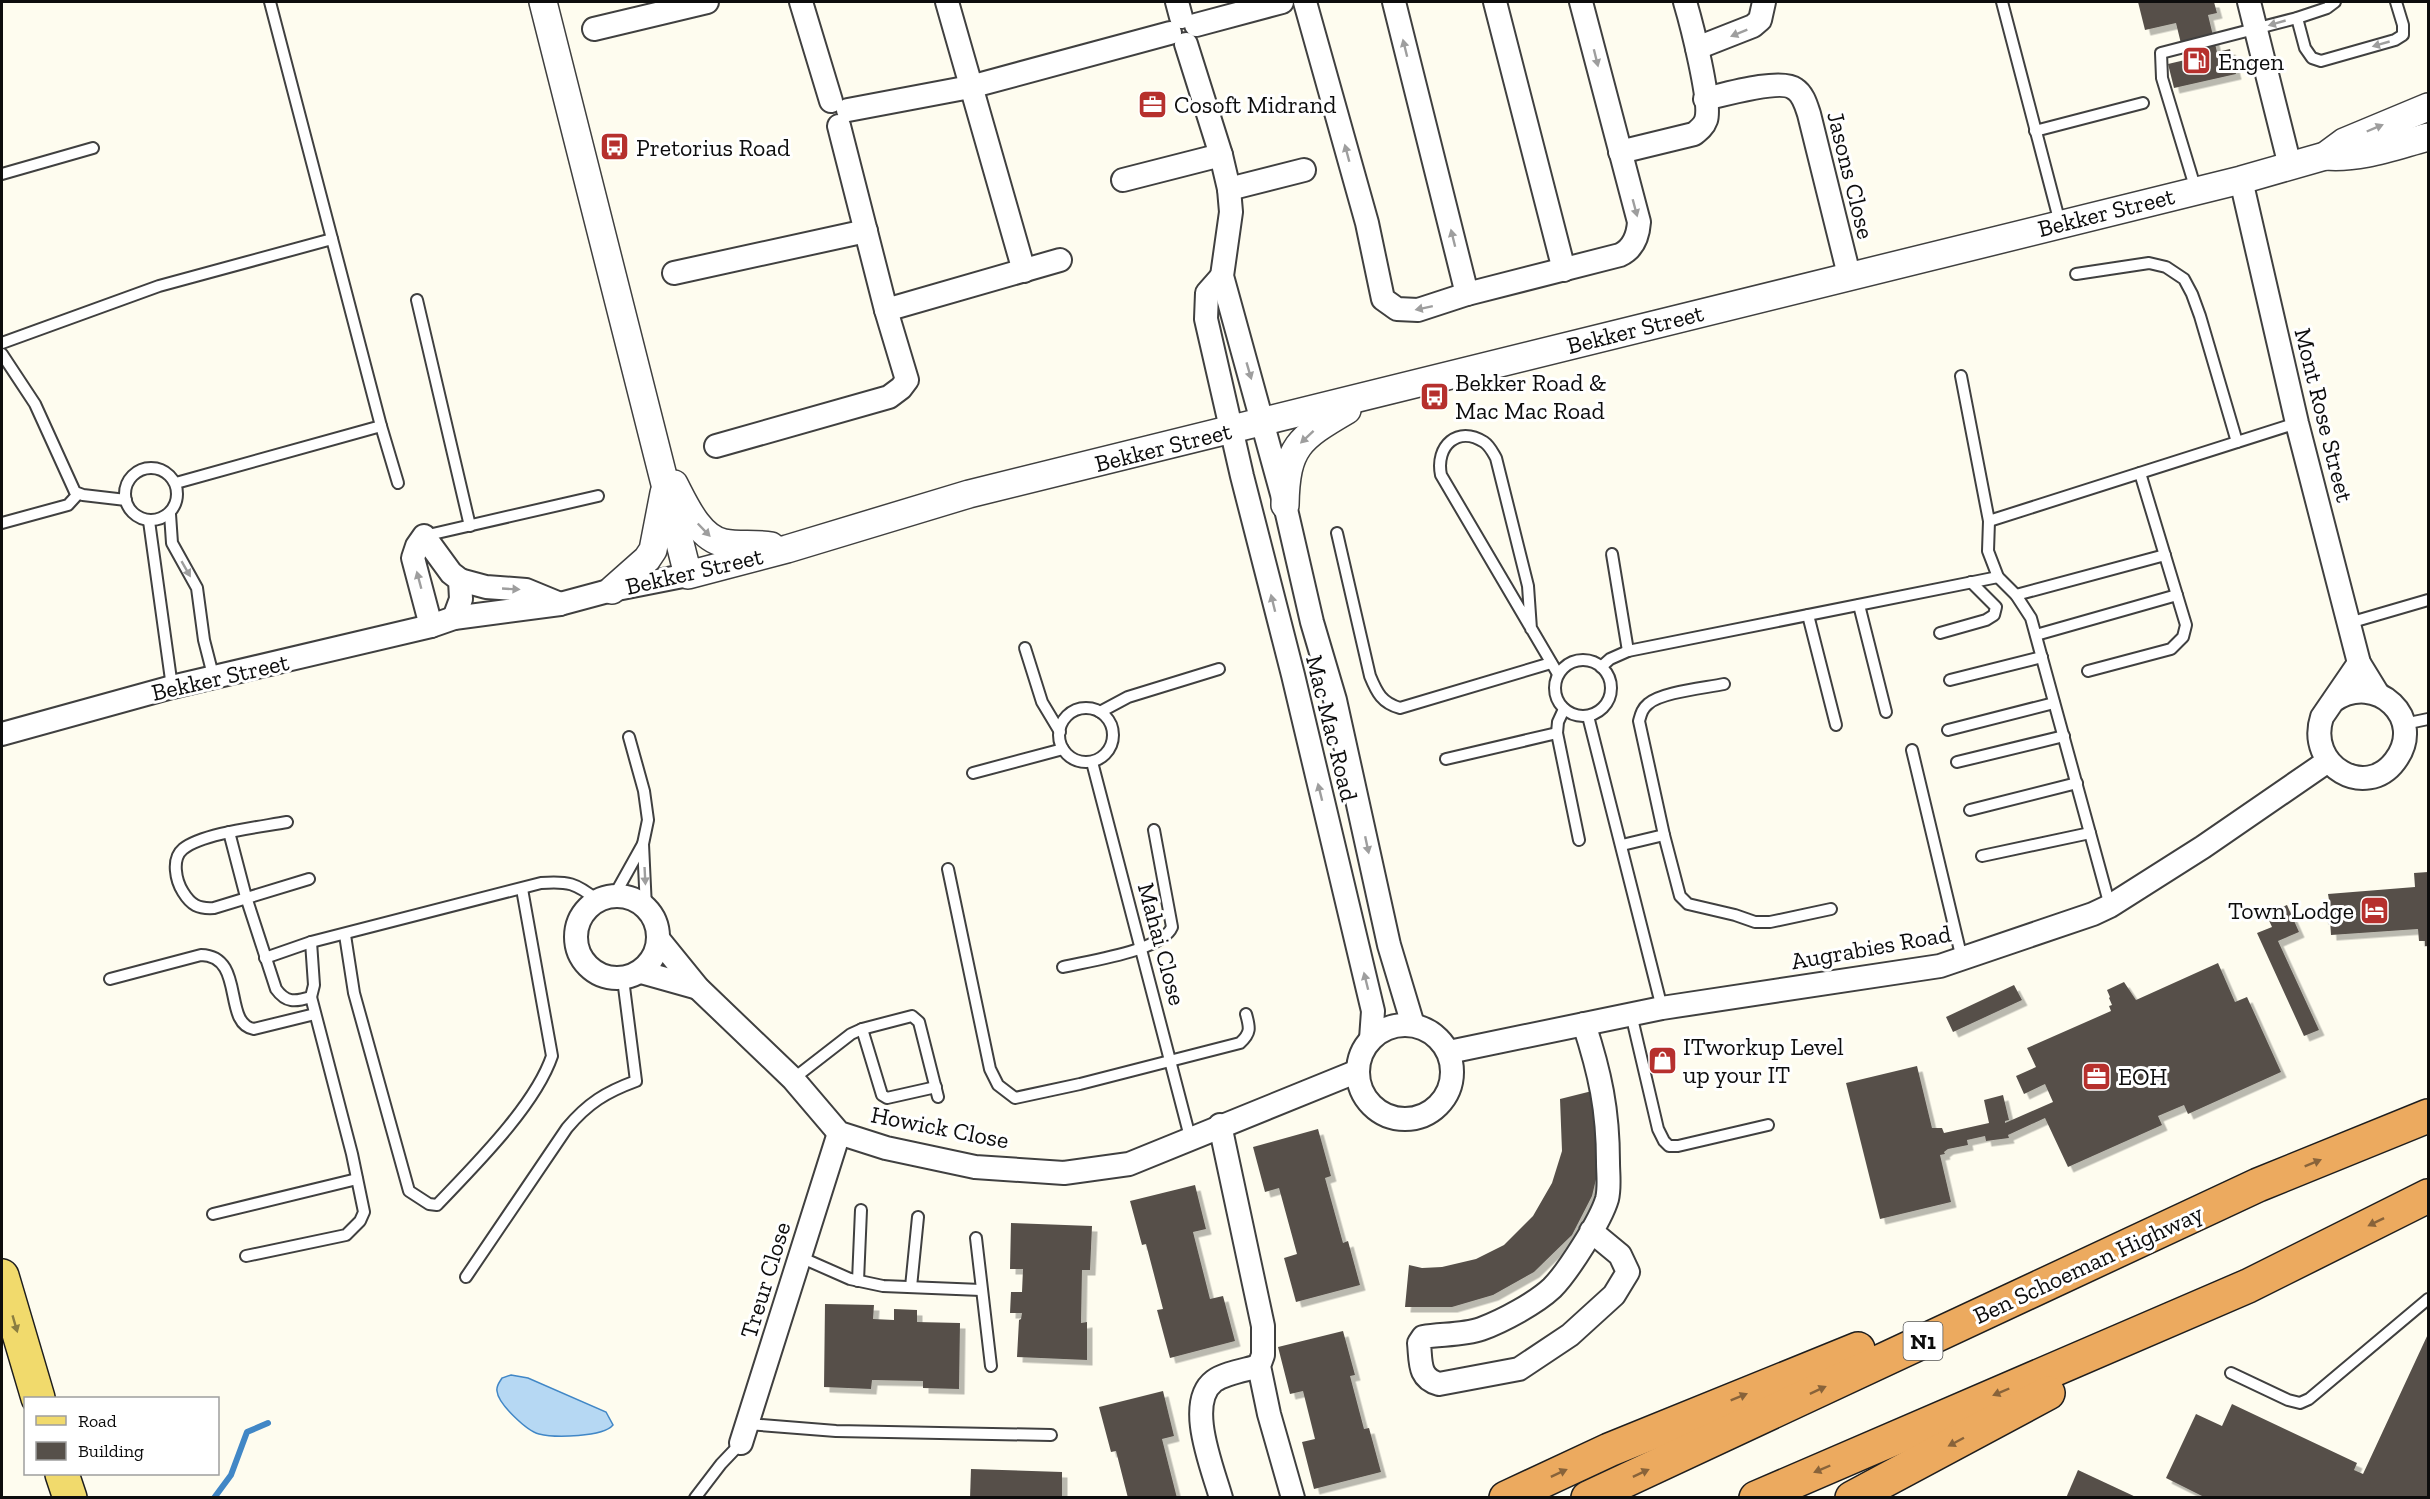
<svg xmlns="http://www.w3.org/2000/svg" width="2430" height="1499" viewBox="0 0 2430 1499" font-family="'Zilla Slab',serif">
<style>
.water{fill:#b6d8f3;stroke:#4187c6;stroke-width:1.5}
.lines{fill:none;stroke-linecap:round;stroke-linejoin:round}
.stream{stroke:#4187c6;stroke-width:6}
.building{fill:#56504a;filter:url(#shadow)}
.service-casing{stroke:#404040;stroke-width:14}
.minor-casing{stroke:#404040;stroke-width:26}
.tertiary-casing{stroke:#404040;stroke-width:30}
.primary-casing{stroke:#1e1e1e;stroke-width:36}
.motorway-casing{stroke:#1e1e1e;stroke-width:36}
.service{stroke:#fff;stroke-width:10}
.minor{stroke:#fff;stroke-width:22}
.tertiary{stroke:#fff;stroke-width:27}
.primary{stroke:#f1da6c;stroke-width:33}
.motorway{stroke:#ecaa5f;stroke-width:33}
.oneway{fill:#9e9e9e}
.oneway2{fill:#88633a}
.oneway3{fill:#8a7e41}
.labels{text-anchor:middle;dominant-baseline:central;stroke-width:6;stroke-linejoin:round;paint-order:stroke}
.shield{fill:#fff;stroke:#565656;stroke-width:1.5}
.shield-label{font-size:22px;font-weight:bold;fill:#0d0d0d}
.poi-label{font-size:24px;fill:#0d0d0d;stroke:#fff;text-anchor:start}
.street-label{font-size:24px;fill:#0d0d0d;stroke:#fff}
</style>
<defs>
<filter id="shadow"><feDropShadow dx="5.5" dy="5.5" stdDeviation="0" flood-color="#0004"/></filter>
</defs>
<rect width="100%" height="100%" fill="#fefcef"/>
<path class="water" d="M511,1375l17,3 78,34 7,13c-10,12 -58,13 -74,9 -12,-3 -41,-30 -42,-43 -1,-5 2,-8 5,-13z"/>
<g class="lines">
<polyline class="stream" points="214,1498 231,1475 247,1432 268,1423"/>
</g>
<g class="building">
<polygon points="2138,2 2214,2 2217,13 2208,15 2217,52 2230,49 2236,74 2174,88 2168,64 2185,60 2176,23 2145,30"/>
<polygon points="2428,872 2428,946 2425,946 2425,941 2419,941 2418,929 2331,935 2330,919 2323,919 2321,900 2329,900 2328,894 2415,887 2414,873"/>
<polygon points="2287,905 2299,932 2278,941 2319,1030 2304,1036 2257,933 2272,927 2266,914"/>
<polygon points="2218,963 2235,1002 2247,997 2281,1072 2188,1114 2184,1105 2158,1116 2162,1125 2068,1167 2045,1118 2008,1135 2009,1138 1986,1141 1985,1136 1967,1140 1968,1145 1948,1149 1944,1152 1945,1154 1940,1155 1951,1202 1880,1219 1846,1083 1917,1066 1932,1128 1942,1128 1944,1133 1989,1123 1984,1100 2003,1095 2009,1120 2005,1121 2005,1123 2053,1102 2045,1084 2024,1094 2016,1076 2036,1067 2027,1048 2111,1011 2109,1006 2112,1005 2109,998 2110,997 2107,990 2124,982 2136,1000"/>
<polygon points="2014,985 2022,1000 1953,1032 1946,1017"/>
<polygon points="1600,1089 1603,1150 1592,1196 1572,1235 1534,1272 1493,1295 1452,1307 1405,1307 1409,1265 1422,1268 1442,1267 1476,1259 1504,1245 1533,1216 1552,1183 1562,1151 1560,1099"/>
<polygon points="1318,1129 1331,1176 1325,1178 1343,1243 1348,1241 1360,1285 1296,1302 1284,1258 1297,1254 1279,1188 1265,1192 1253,1147"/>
<polygon points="1195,1185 1206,1229 1193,1232 1210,1299 1223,1296 1235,1341 1170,1358 1157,1310 1163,1309 1146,1244 1142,1245 1130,1201"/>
<polygon points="1011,1223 1092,1226 1090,1270 1082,1270 1081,1323 1087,1322 1087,1360 1017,1357 1019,1320 1021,1319 1022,1313 1010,1313 1011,1292 1022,1292 1023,1269 1010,1269"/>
<polygon points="825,1304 874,1305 873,1319 894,1320 894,1309 917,1310 917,1322 960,1323 959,1389 923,1388 923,1381 872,1380 871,1389 824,1387"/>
<polygon points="1343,1331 1355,1375 1350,1376 1364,1429 1369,1428 1381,1472 1314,1489 1302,1442 1315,1439 1303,1391 1290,1394 1278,1347"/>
<polygon points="2428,1334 2428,1498 2206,1498 2166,1478 2196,1414 2222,1426 2232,1404 2357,1463 2354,1470 2363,1474"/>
<polygon points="1163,1391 1174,1436 1162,1439 1177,1498 1128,1498 1116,1451 1111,1452 1099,1407"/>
<polygon points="971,1469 1062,1472 1062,1498 970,1498"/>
<polygon points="2078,1470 2138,1498 2066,1498"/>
</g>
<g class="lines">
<defs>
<g id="service">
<polyline points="2002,2 2060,223"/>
<polyline points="2297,18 2305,48 2312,58 2321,61 2395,40 2403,35 2403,25 2396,2"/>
<polyline points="2035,131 2143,103"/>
<polyline points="2,174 93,148"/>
<polyline points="2196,190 2162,78 2161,53 2297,18 2327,8 2335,2"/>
<polyline points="2076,274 2149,263 2166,267 2184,279 2192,294 2200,316 2237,442"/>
<polyline points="417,300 470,526"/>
<polyline points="2,343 159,286 332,239"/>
<polyline points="2,354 35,404 75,492 83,495 126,500"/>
<polyline points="1961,376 1989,521 1988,551 1998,577 2016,595 2031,618 2110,906"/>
<polyline points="381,426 398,483"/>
<circle cx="151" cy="494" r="26"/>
<polyline points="176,483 381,426 270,2"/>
<polyline points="170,514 172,543 197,588 204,640 214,679"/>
<polyline points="149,521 172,687"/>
<polyline points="1989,521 2297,423"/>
<polyline points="2,523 68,505 78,494"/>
<path d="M1337,533l33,143c7,17 12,27 30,32l151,-45"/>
<polyline points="424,536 598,496"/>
<polyline points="1612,554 1628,651"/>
<polyline points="2016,595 2165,555"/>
<polyline points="1859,605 1886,712"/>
<polyline points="1808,615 1836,725"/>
<polyline points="2349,623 2428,600"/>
<path d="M1531,629l-3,-43 -32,-128c-3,-5 -6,-12 -12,-16 -26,-17 -49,4 -43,33l117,199"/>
<polyline points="1940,633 1986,620 1994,615 1996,607 1971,582"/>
<polyline points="2036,635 2177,595"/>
<polyline points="1025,648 1042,702 1060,732"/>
<circle cx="1583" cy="688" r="28"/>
<polyline points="1601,667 1610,659 1628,651 1998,577"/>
<polyline points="2088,671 2171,649 2183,637 2186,625 2140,473"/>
<polyline points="1950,680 2042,657"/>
<circle cx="1086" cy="735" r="27"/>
<polyline points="1564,709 1558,722 1557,733 1579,840"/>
<polyline points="1100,712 1128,697 1219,669"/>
<polyline points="1588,716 1662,1008"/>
<polyline points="2404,724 2428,719"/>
<polyline points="1948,730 2054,703"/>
<polyline points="629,737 644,791 648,820 643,844 646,908"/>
<polyline points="1912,750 1962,959"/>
<polyline points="1446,759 1557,733"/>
<polyline points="1092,762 1190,1137"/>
<polyline points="1957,762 2064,736"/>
<polyline points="973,773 1063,749"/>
<polyline points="1970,810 2077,783"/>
<path d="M287,822c-27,5 -84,11 -104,27 -12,10 -7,32 0,43 8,13 15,17 31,16l95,-29"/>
<path d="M229,832l17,65 30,92c10,14 19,13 35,8l3,-12 -3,-43"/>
<polyline points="1664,835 1680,896 1688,904 1735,915 1755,922 1770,922 1831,909"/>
<path d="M1622,845l42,-10 -25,-114c2,-7 3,-12 9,-17 13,-12 57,-16 76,-20"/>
<polyline points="1982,856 2090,833"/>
<path d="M948,869l42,200 8,16 17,13 65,-14 160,-41c11,-10 10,-15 6,-29"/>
<polyline points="614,896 643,844"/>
<path d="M345,935l9,58 55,198 20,13 8,1c37,-39 98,-99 115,-149l-30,-167"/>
<path d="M265,958l46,-16 230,-59c27,-2 35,0 56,17"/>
<path d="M1063,967c25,-6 99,-16 109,-40l-18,-97"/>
<path d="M110,979l91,-24c45,1 21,69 53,74l61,-15"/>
<polyline points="1631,1014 1658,1129 1664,1141 1669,1146 1678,1146 1768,1125"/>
<polyline points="862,1029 882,1095 887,1098 936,1087"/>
<polyline points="793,1079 851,1034 862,1029 912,1016 919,1022 938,1097"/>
<polyline points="213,1214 357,1179"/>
<polyline points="976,1238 991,1366"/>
<polyline points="246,1256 346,1235 360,1221 364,1212 352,1154 311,997"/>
<polyline points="800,1257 850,1279 883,1286 981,1290"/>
<path d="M466,1277l101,-149c21,-25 39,-36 69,-47l-13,-102"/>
<polyline points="858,1281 861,1210"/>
<polyline points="911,1287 918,1217"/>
<polyline points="2231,1373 2288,1400 2300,1403 2309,1399 2428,1299"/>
<polyline points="748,1424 836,1431 1051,1435"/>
<polyline points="695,1498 721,1464 741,1443"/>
</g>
<g id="minor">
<polyline points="801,2 831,101"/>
<polyline points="947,2 1024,271"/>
<polyline points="1177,2 1181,17"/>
<path d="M1305,2l62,221 16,76 14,10 21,1 49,-16 153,-39c13,-6 18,-19 19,-33l-58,-220"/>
<polyline points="1394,2 1467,294"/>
<polyline points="1495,2 1564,270"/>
<polyline points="2249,2 2290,166"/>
<polyline points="1196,25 1282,2"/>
<polyline points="594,29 707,2"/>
<polyline points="1186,44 1221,155 1229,189 1231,212 1222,276 1285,505 1312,622 1335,700 1389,945 1413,1025"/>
<polyline points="1697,48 1753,26 1760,20 1764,2"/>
<path d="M1705,99c18,-4 76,-21 90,-10 8,5 11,16 14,25l40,161"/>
<polyline points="848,110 970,87 1170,33"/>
<path d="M1620,152l74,-18c5,-4 10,-8 12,-14 6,-17 -15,-98 -21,-118"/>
<polyline points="1123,180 1221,155"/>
<polyline points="2241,180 2297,423 2359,663 2378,694"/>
<polyline points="1229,189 1304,170"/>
<polyline points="674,273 866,231"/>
<polyline points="1222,276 1207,293 1206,319 1242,476 1293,675 1373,1011 1371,1039"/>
<polyline points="886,310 1060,260"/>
<polyline points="716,446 889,397 901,388 907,380 886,310 839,126"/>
<polyline points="460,580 486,587 526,590 560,604"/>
<polyline points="431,626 413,558 417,546 424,536 451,573 460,580 461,599 454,618"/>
<path d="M2333,701c43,-30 94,18 62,60 -29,39 -89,5 -73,-44l37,-54"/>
<polyline points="2,734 172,687 431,626 454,618 560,604 612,590 688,575"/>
<circle cx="617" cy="937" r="41"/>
<polyline points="659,940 698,988 793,1079 839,1133 886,1148 975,1167 1064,1173 1129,1164 1358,1071"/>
<polyline points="641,972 698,988"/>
<path d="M1584,1024c16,49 24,86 24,138 0,12 2,25 -1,37 -6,21 -39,73 -55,89 -16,15 -49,33 -71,41 -17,6 -40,5 -58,8l-4,6c2,19 -1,35 20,41l80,-15 51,-34 44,-40 14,-23 -8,-17 -29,-24"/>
<circle cx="1405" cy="1072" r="47"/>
<polyline points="1449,1052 1662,1008 1940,966 2093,914 2110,906 2203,847 2328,761"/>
<polyline points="1220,1125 1263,1326 1263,1355 1259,1366 1269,1414 1293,1498"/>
<polyline points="741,1443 839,1133"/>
<path d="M1221,1498c-8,-29 -36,-95 -7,-117 11,-8 32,-11 45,-15"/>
</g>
<g id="tertiary">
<polyline points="543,2 688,575 787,549 969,494 2241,180 2325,156 2344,142 2428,107"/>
<path d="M2325,156c36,3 69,-10 103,-19"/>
<path d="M674,484c11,21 25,54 50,59 15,3 31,0 47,3"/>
<path d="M1285,505c1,-58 14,-67 62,-95"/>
<polyline points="612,590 647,559 653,550 664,493"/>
</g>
<g id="primary">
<polyline points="2,1276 38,1398"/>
<polyline points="62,1474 70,1498"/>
</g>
<g id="motorway">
<polyline points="1506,1498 1609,1450 1858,1349"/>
<polyline points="1588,1498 2258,1185 2428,1116"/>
<polyline points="1756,1498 2248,1286 2428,1196"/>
<polyline points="1852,1498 2048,1393"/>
</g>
</defs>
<use href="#service" class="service-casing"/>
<use href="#minor" class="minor-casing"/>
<use href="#tertiary" class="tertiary-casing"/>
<use href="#primary" class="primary-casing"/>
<use href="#motorway" class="motorway-casing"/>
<use href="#service" class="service"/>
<use href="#minor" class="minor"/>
<use href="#tertiary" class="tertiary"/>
<use href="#primary" class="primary"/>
<use href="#motorway" class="motorway"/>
</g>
<defs><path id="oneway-solid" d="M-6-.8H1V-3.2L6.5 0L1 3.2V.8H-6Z" transform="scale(1.5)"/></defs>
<g class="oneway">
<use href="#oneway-solid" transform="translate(2277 23) rotate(164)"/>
<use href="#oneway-solid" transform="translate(1739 33) rotate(158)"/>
<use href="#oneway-solid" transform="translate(2381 44) rotate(164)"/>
<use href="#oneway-solid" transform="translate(1405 48) rotate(-104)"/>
<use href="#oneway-solid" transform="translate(1596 58) rotate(76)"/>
<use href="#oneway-solid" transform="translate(2375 128) rotate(-23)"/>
<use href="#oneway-solid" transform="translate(1347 153) rotate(-105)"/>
<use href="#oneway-solid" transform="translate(1635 208) rotate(75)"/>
<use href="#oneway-solid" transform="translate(1453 238) rotate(-104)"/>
<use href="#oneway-solid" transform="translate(1424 308) rotate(168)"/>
<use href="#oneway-solid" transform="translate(1249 371) rotate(74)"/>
<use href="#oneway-solid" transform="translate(1307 437) rotate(137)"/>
<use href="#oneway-solid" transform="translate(704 530) rotate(46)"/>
<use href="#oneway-solid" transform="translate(186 569) rotate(60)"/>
<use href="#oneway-solid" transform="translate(419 580) rotate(-105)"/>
<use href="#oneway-solid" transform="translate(511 589) rotate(3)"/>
<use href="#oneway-solid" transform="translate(1273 603) rotate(-104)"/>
<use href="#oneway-solid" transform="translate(1320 792) rotate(-104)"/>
<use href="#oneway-solid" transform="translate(1367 845) rotate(78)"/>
<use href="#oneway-solid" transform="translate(645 876) rotate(87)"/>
<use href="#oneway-solid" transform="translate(1366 981) rotate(-104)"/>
</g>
<g class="oneway2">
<use href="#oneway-solid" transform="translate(2313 1163) rotate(-22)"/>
<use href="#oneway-solid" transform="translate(2376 1222) rotate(154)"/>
<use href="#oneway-solid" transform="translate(1818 1390) rotate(-25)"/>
<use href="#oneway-solid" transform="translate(2001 1392) rotate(157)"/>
<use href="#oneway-solid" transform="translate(1739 1397) rotate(-22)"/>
<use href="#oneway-solid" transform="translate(1956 1442) rotate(152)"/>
<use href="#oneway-solid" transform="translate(1822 1469) rotate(157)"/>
<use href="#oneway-solid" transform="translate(1559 1473) rotate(-25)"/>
<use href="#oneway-solid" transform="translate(1641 1473) rotate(-25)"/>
</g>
<use class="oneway3" href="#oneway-solid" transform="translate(15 1324) rotate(74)"/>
<defs>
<symbol id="fuel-square" viewBox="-11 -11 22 22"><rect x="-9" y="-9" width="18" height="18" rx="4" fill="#b6302d" stroke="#fff"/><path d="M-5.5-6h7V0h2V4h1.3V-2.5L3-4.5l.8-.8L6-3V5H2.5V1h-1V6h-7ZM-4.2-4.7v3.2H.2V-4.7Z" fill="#fff"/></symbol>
<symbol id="office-square" viewBox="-11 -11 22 22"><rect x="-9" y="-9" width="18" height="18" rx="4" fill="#b6302d" stroke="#fff"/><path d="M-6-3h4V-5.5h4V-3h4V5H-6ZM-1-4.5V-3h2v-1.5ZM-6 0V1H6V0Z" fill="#fff"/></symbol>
<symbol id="bus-square" viewBox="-11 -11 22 22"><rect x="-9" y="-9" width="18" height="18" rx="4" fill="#b6302d" stroke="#fff"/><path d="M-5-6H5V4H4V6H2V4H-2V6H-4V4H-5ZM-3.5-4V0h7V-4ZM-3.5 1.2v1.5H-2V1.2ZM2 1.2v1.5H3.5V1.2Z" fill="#fff"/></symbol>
<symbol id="hotel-square" viewBox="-11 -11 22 22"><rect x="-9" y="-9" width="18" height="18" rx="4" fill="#b6302d" stroke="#fff"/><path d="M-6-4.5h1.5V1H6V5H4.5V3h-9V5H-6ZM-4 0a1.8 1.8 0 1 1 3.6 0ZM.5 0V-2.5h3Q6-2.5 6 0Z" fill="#fff"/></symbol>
<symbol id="shop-square" viewBox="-11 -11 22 22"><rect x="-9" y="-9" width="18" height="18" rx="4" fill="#b6302d" stroke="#fff"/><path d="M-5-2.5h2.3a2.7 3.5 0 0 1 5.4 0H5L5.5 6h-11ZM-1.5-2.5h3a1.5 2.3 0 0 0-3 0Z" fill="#fff"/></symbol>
</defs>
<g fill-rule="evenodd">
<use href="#fuel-square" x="2180" y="44" width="33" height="33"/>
<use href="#office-square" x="1136" y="88" width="33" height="33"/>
<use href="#bus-square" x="598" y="130" width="33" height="33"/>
<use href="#bus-square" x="1418" y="380" width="33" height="33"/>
<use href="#hotel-square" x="2358" y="894" width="33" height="33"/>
<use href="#shop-square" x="1646" y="1044" width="33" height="33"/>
<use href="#office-square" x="2080" y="1060" width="33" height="33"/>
</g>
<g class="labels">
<rect class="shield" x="1903.5" y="1322" width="39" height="38" rx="4.5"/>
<g class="shield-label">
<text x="1923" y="1341">N1</text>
</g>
<g class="poi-label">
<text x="2218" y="61">Engen</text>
<text x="1174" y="104">Cosoft Midrand</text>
<text x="636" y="147">Pretorius Road</text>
<text x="1455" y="382">Bekker Road &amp;<tspan x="1455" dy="28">Mac Mac Road</tspan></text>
<text x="2354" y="910" text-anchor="end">Town Lodge</text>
<text x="1683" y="1046">ITworkup Level<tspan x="1683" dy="28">up your IT</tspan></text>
<text x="2118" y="1076">EOH</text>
</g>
<g class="street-label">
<text transform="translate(1851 175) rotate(76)">Jasons Close</text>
<text transform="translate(2106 212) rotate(-14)">Bekker Street</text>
<text transform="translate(1635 329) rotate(-14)">Bekker Street</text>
<text transform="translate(2324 415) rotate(76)">Mont Rose Street</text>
<text transform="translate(1163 447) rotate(-14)">Bekker Street</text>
<text transform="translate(694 571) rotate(-13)">Bekker Street</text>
<text transform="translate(220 677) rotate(-13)">Bekker Street</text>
<text transform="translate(1332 728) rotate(76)">Mac Mac Road</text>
<text transform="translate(1162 944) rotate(75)">Mahai Close</text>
<text transform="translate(1871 947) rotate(-10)">Augrabies Road</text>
<text transform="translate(940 1127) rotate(11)">Howick Close</text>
<text transform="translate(2088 1264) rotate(-25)">Ben Schoeman Highway</text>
<text transform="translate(765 1280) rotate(-73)">Treur Close</text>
</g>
</g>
<rect width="2430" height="1499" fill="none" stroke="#0d0d0d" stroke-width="6"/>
<rect x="24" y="1397" width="195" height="78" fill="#ffffff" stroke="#9e9e9e" stroke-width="1.5"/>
<rect x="36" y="1416" width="30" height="9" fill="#f1da6c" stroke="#9e9e9e" stroke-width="1.5"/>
<text x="78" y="1427" font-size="18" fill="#0d0d0d">Road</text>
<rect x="36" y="1442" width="30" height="18" fill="#56504a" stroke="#9e9e9e" stroke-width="1.5"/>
<text x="78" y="1457" font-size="18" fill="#0d0d0d">Building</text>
</svg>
